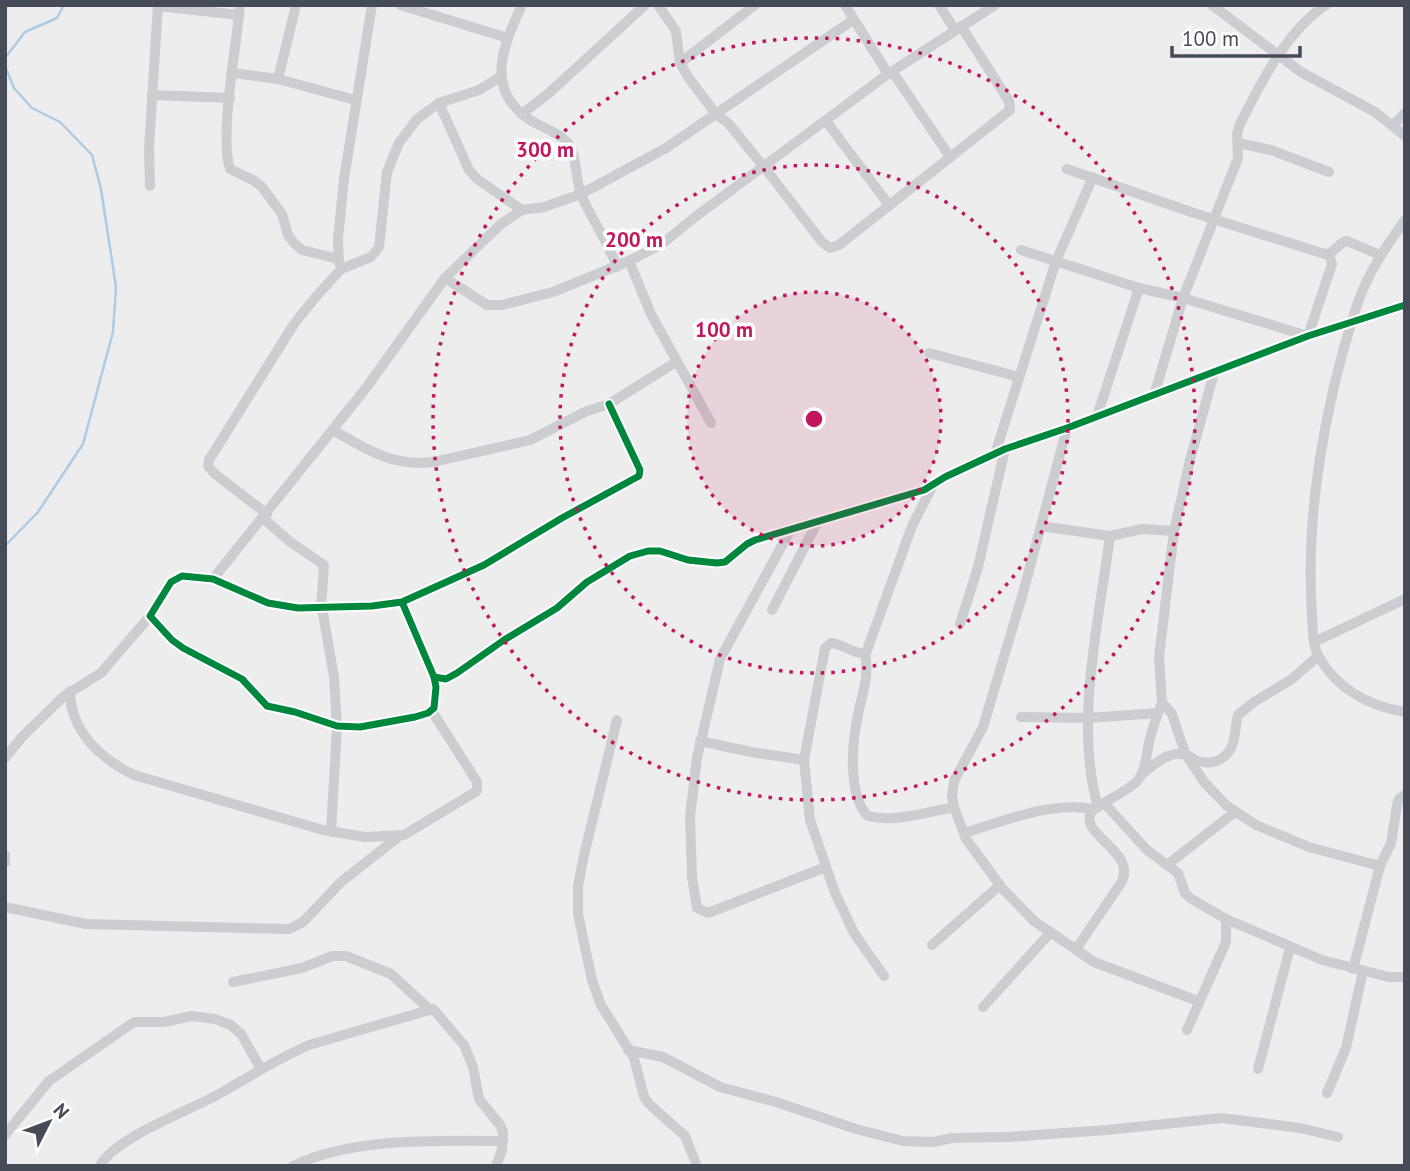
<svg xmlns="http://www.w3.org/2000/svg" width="1410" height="1171" viewBox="0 0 1410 1171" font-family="'PT Sans',sans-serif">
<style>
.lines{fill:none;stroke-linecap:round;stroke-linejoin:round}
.stream{stroke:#accbe5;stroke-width:2.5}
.minor{stroke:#cccdd0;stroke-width:10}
.cycleway-casing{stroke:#fff;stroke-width:11}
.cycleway{stroke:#00873e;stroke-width:7}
.ring{fill:none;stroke:#c2185b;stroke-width:3.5;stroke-dasharray:3.5 7}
.centre{fill:#c2185b;stroke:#fff;stroke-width:3.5}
.ring-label{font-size:21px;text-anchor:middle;font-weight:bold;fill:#c2185b;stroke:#fff;stroke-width:7;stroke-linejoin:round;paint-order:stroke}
</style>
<rect width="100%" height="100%" fill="#eeeded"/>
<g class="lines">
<g class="stream">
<polyline points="5,58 25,32 57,18 64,5"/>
<polyline points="5,66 14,88 32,108 60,122 92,155 101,189 116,287 113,332 83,444 38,512 5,546"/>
</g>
<g class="minor">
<path d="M240,5c-3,39 -21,130 -10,164l23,11 9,7 20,27 6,21 6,8 8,7 36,9"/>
<polyline points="400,5 508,38"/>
<path d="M522,5c-19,41 -38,84 8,115 11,7 28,12 37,22 11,13 8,37 14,52 10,25 27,47 36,73"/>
<polyline points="658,5 676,31 680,63 688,77 716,114 729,124 764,167 822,242 830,248 839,245 1010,110 1009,101 961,26"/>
<polyline points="845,5 888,74"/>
<polyline points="939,5 955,30"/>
<polyline points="1212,5 1301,72 1375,112 1405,136"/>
<polyline points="158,6 239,15"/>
<polyline points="680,63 755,5"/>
<polyline points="892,71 950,157"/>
<polyline points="233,73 278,79 355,100"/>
<polyline points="278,79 296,5"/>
<polyline points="152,95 230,98"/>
<polyline points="439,103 469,170 477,179 522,210"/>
<polyline points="522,114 549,93 645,5"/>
<polyline points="826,121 889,205"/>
<polyline points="1393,125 1405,113"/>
<polyline points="1238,143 1271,150 1329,172"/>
<path d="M1067,169l124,43 134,42c10,0 12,-11 22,-13l33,14"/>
<polyline points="150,186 149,148 158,5"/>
<path d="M1405,220c-20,28 -38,54 -49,88 -31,95 -51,207 -44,307 1,13 0,30 7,42 18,32 50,49 86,55"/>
<polyline points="1021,250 1139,288 1183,298 1308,336 1332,264 1329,254"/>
<polyline points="629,261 651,314 711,423"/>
<polyline points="339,263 338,239 344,179 372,5"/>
<polyline points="445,278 487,305 502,305 553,292 629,261 662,244 695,217 888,74 995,5"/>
<polyline points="929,353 1019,377"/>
<polyline points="1214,373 1190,460 1174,531 1159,657 1162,702 1172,714 1185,753 1204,782 1227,806 1256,825 1309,847 1380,866"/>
<path d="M1154,395l29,-97 55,-140 -1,-24 3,-10c20,-40 47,-94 86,-119"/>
<polyline points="1097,416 1139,288"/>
<polyline points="1067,428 1023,593 983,727 954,781 952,797 954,807 966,839 980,858 1002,888 1034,921 1094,962 1198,1001"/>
<path d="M333,430c34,20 64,39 105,31l92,-21 57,-29 22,-7 67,-42"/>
<polyline points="995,454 1056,261 1093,177"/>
<polyline points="267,514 215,474 208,466 209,460 294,324 314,299 341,269 371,257 379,247 387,172 399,143 417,119 439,103 479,90 500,77"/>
<polyline points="263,518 289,541 324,565 321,608"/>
<polyline points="1041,526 1110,536 1142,529 1174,531"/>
<polyline points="791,529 720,659 697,758 690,817 692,877 697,908 708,913 826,867"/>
<polyline points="213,579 366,388 445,278 501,224 522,210 544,207 581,194 666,148 853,20"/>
<polyline points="402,602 434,677 436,687 434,708 428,713 415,717 360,727 337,726 295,712 267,706 242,679 183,648 172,640 150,616 171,582 182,576 213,579 268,603 298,608 372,606 402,602 484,565 562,518 639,476 640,470 609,404"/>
<polyline points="322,608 334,677 337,726 331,832"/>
<polyline points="772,610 818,521"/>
<polyline points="960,624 978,567 1005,449"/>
<polyline points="1314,642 1405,599"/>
<path d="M865,654c5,23 -4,43 -8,66 -5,25 -9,77 11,96 26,7 60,-4 86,-9"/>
<polyline points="434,677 446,679 457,673 504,640 557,608 587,582 630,556 648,551 660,551 688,560 717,563 725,562 747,544 755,540 924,490 945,477 1005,449 1067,428 1308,336 1405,305"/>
<path d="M70,691c0,40 31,68 64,84l189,55 42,7 39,-2 73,-44v-9l-45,-71"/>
<polyline points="1021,717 1088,718 1158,713"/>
<polyline points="617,720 584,855 578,886 578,914 592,980 601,1005 634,1058 644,1097 649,1104 685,1136 697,1166"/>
<polyline points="700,741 751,752 804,760"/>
<polyline points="5,758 22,737 64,696 101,673 150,616"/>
<path d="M1143,773c12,-9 24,-21 40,-19 5,0 9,5 15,7 13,4 26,0 33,-13 5,-10 4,-22 7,-33l16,-13 38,-23 26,-23"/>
<polyline points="1105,804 1147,850 1178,873 1185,893 1190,898 1226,919 1322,960 1389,977 1405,977"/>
<path d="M1098,807c-24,-83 1,-186 12,-271"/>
<path d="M964,833c41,-12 86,-32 130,-24"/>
<polyline points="5,855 5,863"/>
<polyline points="1167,865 1235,812"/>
<polyline points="5,907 86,924 289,929 303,922 341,882 397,838"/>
<polyline points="932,945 1000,885"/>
<path d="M1076,949l45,-66c17,-30 -38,-46 -31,-69 2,-7 41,-24 48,-34 8,-10 8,-25 11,-37 3,-14 8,-28 13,-41"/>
<polyline points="1353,969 1380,866 1391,843 1397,805 1399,799 1405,795"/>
<path d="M884,976l-30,-43 -19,-40 -25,-73 -6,-60 21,-112 6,-5c13,1 24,12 35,10l46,-127 20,-39"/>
<polyline points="233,982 302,968 332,956 346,956 391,974 429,1009"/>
<polyline points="983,1007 1050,933"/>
<polyline points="1187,1030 1226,942 1226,919"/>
<polyline points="628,1050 663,1057 720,1087 776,1102 856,1129 903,1141 933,1142 952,1138 1007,1137 1107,1130 1222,1118 1300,1128 1338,1137"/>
<polyline points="1258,1069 1290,948"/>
<polyline points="1327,1093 1346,1048 1363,971"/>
<polyline points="5,1135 49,1081 134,1022 164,1022 192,1016 215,1019 231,1025 241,1034 261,1069"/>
<path d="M100,1166c14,-28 91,-56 119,-72 30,-17 58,-35 90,-49l124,-36 31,36 9,22 6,32 21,26 3,7 -1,18 -6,16"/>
<path d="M293,1166c60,-29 145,-25 210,-25"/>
</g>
<defs>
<g id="cycleway">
<polyline points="402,602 434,677 436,687 434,708 428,713 415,717 360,727 337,726 295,712 267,706 242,679 183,648 172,640 150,616 171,582 182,576 213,579 268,603 298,608 372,606 402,602 484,565 562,518 639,476 640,470 609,404"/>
<polyline points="434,677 446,679 457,673 504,640 557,608 587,582 630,556 648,551 660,551 688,560 717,563 725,562 747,544 755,540 924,490 945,477 1005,449 1067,428 1308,336 1405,305"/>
</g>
</defs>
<use href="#cycleway" class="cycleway-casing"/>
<use href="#cycleway" class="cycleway"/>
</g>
<circle cx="814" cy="419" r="127" fill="#c2185b" fill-opacity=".12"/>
<g class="ring">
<circle cx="814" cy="419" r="127"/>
<circle cx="814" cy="419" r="254"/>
<circle cx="814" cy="419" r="381"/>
</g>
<circle cx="814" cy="419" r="10" class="centre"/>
<g class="ring-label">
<text x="545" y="157">300 m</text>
<text x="634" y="247">200 m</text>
<text x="724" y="337">100 m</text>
</g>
<rect width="1410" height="1171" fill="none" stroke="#464b58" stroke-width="14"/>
<g transform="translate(49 1122) rotate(48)" stroke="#ffffff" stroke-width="5" paint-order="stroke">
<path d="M0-5L12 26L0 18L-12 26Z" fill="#464b58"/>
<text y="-10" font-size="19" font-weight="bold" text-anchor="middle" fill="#464b58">N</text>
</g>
<path d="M1172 46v10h128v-10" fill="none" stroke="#464b58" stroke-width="3.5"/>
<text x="1182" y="46" font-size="21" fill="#464b58" stroke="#ffffff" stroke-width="5" paint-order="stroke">100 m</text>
</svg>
